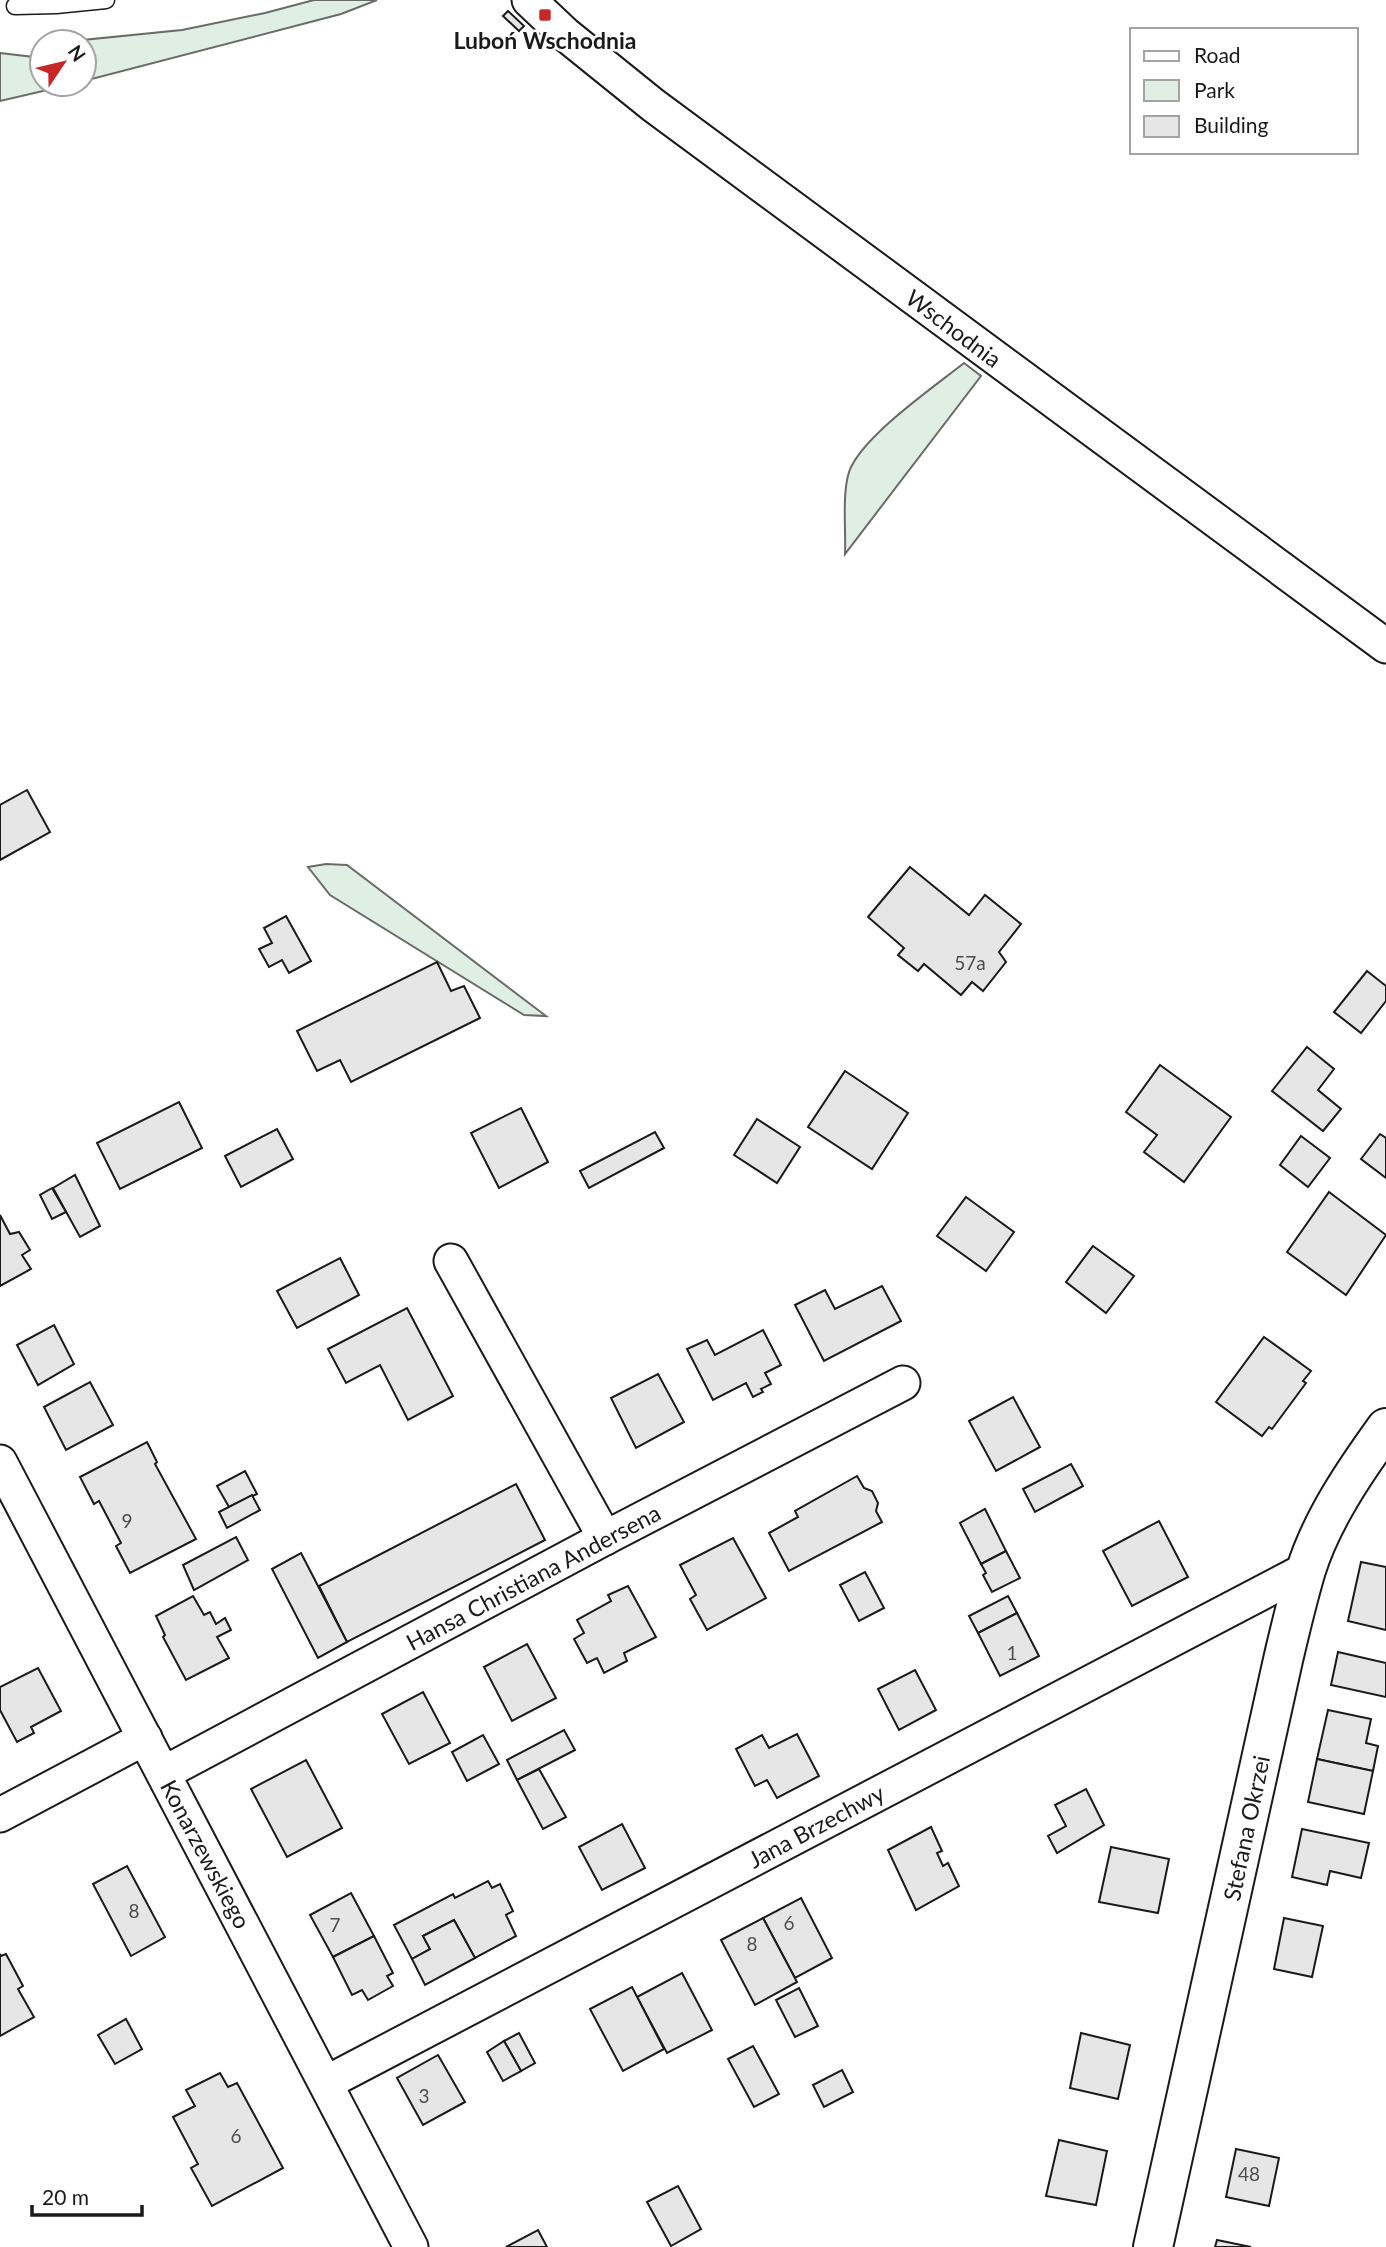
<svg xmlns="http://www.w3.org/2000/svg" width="1386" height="2247" viewBox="0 0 1386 2247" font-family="Lato,sans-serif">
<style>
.green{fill:#e0efe3;stroke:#6a6a6a;stroke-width:2}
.building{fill:#e6e6e6;stroke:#1a1a1a;stroke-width:2}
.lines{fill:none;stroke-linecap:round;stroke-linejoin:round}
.lane-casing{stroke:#1a1a1a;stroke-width:19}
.street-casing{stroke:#1a1a1a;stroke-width:37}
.secondary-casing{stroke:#1a1a1a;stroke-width:42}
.lane{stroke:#fff;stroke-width:16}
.street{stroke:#fff;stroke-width:33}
.secondary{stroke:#fff;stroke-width:38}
.poi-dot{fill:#c62828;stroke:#fff;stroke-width:2.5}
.labels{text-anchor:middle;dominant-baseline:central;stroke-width:5;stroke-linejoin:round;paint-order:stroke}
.number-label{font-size:19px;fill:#4d4d4d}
.poi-label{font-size:23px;font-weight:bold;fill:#1a1a1a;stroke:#fff}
.street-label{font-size:23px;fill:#1a1a1a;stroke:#fff}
</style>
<rect width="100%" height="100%" fill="#fff"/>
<g class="green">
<polygon points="314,0 377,0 341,14 84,81 83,40 182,30 265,13"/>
<polygon points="0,53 42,58 42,84 73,84 0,101"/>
<path d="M964,363l17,13 -136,178c1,-24 -3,-60 4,-82 12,-35 85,-85 115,-109z"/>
<polygon points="326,864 347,865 546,1016 524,1015 330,895 308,867"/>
</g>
<g class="building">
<polygon points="508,11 524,26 519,31 503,16"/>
<polygon points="27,790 50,832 0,860 0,805"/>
<polygon points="910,867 969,915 985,895 1021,924 999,952 1006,962 983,991 972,982 961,995 924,964 918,971 898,955 904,948 868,917"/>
<polygon points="286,916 311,961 289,973 282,960 269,967 259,949 272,943 264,928"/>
<polygon points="437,962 451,991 464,986 480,1018 351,1082 340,1060 317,1071 297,1031"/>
<polygon points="1367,971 1386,986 1386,1001 1361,1033 1334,1012"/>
<polygon points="1307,1047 1334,1069 1318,1090 1341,1109 1323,1131 1272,1091"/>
<polygon points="1160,1065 1231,1117 1184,1182 1144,1152 1157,1135 1126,1112"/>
<polygon points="845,1071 908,1113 872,1169 808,1127"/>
<polygon points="179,1102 202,1148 120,1189 97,1143"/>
<polygon points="521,1108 548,1162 499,1188 471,1133"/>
<polygon points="757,1119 800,1147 777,1183 734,1155"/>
<polygon points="277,1129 293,1159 241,1187 225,1156"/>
<polygon points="655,1132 664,1148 589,1188 580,1171"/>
<polygon points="1380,1134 1386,1138 1386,1178 1361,1159"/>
<polygon points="1301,1136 1330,1158 1308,1187 1280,1165"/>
<polygon points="75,1175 100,1226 80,1237 53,1188"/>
<polygon points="52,1188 66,1212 52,1219 40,1195"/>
<polygon points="1329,1192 1386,1235 1346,1295 1287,1252"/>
<polygon points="966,1197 1014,1232 986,1271 937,1236"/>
<polygon points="0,1215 10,1234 19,1232 30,1250 22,1255 31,1269 0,1286"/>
<polygon points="1093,1246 1134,1276 1106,1313 1066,1282"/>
<polygon points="340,1258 359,1295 297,1328 277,1291"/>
<polygon points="882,1286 901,1321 824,1361 795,1305 825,1290 835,1309"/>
<polygon points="407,1308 453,1396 408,1420 380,1365 346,1383 328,1349"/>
<polygon points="54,1325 74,1364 38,1385 17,1345"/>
<polygon points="763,1330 781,1365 765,1373 771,1384 761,1389 763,1392 753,1397 746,1383 713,1400 687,1349 707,1340 715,1355"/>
<polygon points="1264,1337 1311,1371 1303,1381 1306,1383 1272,1429 1269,1427 1262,1436 1216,1402"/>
<polygon points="658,1374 684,1422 636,1448 611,1398"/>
<polygon points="90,1382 113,1425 66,1450 44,1407"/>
<polygon points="1013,1397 1040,1447 996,1471 969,1421"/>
<polygon points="147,1442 157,1462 155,1464 196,1539 130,1573 116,1546 121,1543 99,1501 94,1504 80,1477"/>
<polygon points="1071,1464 1083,1486 1035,1512 1023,1489"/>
<polygon points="245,1471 257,1494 229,1507 217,1486"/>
<polygon points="857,1476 864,1488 872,1491 878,1503 876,1511 882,1522 789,1571 769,1533 798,1517 795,1511"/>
<polygon points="516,1484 545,1540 347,1642 319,1586"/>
<polygon points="252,1495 260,1510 227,1528 219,1512"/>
<polygon points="985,1509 1006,1551 981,1564 960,1523"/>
<polygon points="1159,1521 1188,1577 1132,1606 1103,1551"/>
<polygon points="236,1537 248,1560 194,1590 183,1565"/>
<polygon points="733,1538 766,1598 707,1630 690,1599 696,1595 680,1565"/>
<polygon points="1006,1551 1020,1578 992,1592 983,1575 986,1573 981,1564"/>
<polygon points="301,1553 347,1642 318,1658 272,1569"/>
<polygon points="1361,1562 1386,1567 1386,1630 1348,1621"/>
<polygon points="865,1572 884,1608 859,1621 840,1585"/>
<polygon points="628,1586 656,1637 624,1653 627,1661 604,1673 597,1658 587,1663 574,1639 584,1633 577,1620 611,1601 608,1595"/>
<polygon points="193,1596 204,1615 210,1612 216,1624 225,1618 231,1630 217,1637 229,1658 186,1680 163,1637 165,1635 156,1616"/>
<polygon points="1008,1596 1017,1613 978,1633 969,1616"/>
<polygon points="1017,1613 1039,1656 1000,1676 978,1633"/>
<polygon points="527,1644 556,1698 512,1721 484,1667"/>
<polygon points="1338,1652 1386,1663 1386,1697 1331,1685"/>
<polygon points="38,1668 61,1711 31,1727 34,1733 17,1742 0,1710 0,1687"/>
<polygon points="915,1670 936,1710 899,1730 878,1689"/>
<polygon points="423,1692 450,1743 409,1764 382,1714"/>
<polygon points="1328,1710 1371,1719 1366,1743 1378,1746 1373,1771 1317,1759"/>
<polygon points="564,1730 575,1750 517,1780 507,1760"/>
<polygon points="797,1734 819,1776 777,1798 767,1780 755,1786 736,1749 762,1735 769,1748"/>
<polygon points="483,1735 499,1764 467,1781 452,1752"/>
<polygon points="1317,1759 1373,1771 1364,1814 1308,1802"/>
<polygon points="306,1760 342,1828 287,1857 251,1789"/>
<polygon points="539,1769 566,1817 543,1829 517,1780"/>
<polygon points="1086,1789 1104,1825 1057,1853 1048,1836 1066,1826 1055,1805"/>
<polygon points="622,1824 645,1868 602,1890 579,1847"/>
<polygon points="931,1827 942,1851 937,1853 943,1866 948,1863 959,1886 916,1910 888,1850"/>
<polygon points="1302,1829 1369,1843 1361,1878 1330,1871 1327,1885 1292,1877"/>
<polygon points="1111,1847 1169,1859 1158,1913 1099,1902"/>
<polygon points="127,1866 165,1937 131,1956 93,1884"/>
<polygon points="488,1881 492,1888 500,1884 513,1911 506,1915 516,1936 475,1958 454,1920 423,1936 430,1949 412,1959 394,1925 453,1894 455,1898"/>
<polygon points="351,1893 374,1936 333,1957 310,1915"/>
<polygon points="801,1898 832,1958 795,1978 763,1918"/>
<polygon points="763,1918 797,1982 755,2005 721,1940"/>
<polygon points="1284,1918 1323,1926 1312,1977 1274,1969"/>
<polygon points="454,1920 475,1958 425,1985 412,1959 430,1949 423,1936"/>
<polygon points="374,1936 393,1973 387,1976 393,1986 368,2000 362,1990 352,1995 333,1957"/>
<polygon points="0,1954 1,1956 6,1954 23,1986 18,1989 34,2017 0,2036"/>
<polygon points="682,1973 712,2030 667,2053 637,1997"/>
<polygon points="632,1987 664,2049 623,2071 590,2009"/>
<polygon points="799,1988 818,2026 795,2037 776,2000"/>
<polygon points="126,2019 142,2049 115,2064 98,2035"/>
<polygon points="519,2033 535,2063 521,2071 504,2041"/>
<polygon points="1081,2033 1130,2045 1118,2099 1070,2088"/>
<polygon points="504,2041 521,2071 503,2081 487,2052"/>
<polygon points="753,2046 779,2094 754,2107 728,2059"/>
<polygon points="438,2055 465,2102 423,2125 397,2078"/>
<polygon points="842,2070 853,2092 824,2107 813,2085"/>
<polygon points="220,2073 228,2087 237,2083 283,2168 212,2206 191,2168 198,2164 173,2117 195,2106 186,2090"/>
<polygon points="1059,2140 1107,2151 1096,2205 1046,2196"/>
<polygon points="1236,2149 1279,2158 1269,2206 1226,2197"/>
<polygon points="678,2186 701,2229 671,2246 647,2202"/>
<polygon points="538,2230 547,2247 506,2247"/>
<polygon points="1217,2240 1251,2247 1215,2247"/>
</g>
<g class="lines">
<defs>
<polyline id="lane" points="15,6 56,5 106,0"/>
<g id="street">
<polyline points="529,0 565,34 653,105 1386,646"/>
<polyline points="451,1261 605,1538"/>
<polyline points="0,1462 411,2247"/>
<polyline points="164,1773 605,1538 903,1383"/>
<polyline points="0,1815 145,1738"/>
<polyline points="326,2083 1307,1569"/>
</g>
<path id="secondary" d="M1153,2247l130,-587c7,-30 14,-60 23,-90 16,-51 49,-99 80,-142"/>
</defs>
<use href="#lane" class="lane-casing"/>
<use href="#street" class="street-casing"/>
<use href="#secondary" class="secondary-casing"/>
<use href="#lane" class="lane"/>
<use href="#street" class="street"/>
<use href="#secondary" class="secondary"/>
</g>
<rect class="poi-dot" x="538" y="8" width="14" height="14" rx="3.5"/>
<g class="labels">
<g class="number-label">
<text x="970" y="962">57a</text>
<text x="127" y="1520">9</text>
<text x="1012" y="1652">1</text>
<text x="134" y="1910">8</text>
<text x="789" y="1922">6</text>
<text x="335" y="1924">7</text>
<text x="752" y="1943">8</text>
<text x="424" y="2095">3</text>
<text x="236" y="2135">6</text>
<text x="1249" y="2173">48</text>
</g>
<g class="poi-label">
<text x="545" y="40">Luboń Wschodnia</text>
</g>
<g class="street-label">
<text transform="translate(954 328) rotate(37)">Wschodnia</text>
<text transform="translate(533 1577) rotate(-28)">Hansa Christiana Andersena</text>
<text transform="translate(816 1826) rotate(-28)">Jana Brzechwy</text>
<text transform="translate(1246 1828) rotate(-78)">Stefana Okrzei</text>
<text transform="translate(206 1854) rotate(62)">Konarzewskiego</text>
</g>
</g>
<rect x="1130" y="28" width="228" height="126" fill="#ffffff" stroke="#a3a3a3" stroke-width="2"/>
<rect x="1144" y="51" width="35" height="10" fill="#ffffff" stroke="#a3a3a3" stroke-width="2"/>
<text x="1194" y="63" font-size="21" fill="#1a1a1a">Road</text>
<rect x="1144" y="80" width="35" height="21" fill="#e0efe3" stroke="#a3a3a3" stroke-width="2"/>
<text x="1194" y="98" font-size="21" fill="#1a1a1a">Park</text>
<rect x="1144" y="116" width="35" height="21" fill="#e6e6e6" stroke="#a3a3a3" stroke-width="2"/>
<text x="1194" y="133" font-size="21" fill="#1a1a1a">Building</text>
<g transform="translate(63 63) rotate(55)"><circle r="33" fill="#ffffff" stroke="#a3a3a3" stroke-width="2"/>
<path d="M0-5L12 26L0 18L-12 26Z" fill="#c62828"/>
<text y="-10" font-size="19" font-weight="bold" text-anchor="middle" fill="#1a1a1a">N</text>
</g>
<path d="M32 2205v10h110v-10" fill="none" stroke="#1a1a1a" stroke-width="3.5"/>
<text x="42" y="2205" font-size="21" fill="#1a1a1a" stroke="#ffffff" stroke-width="5" paint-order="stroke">20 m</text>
</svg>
